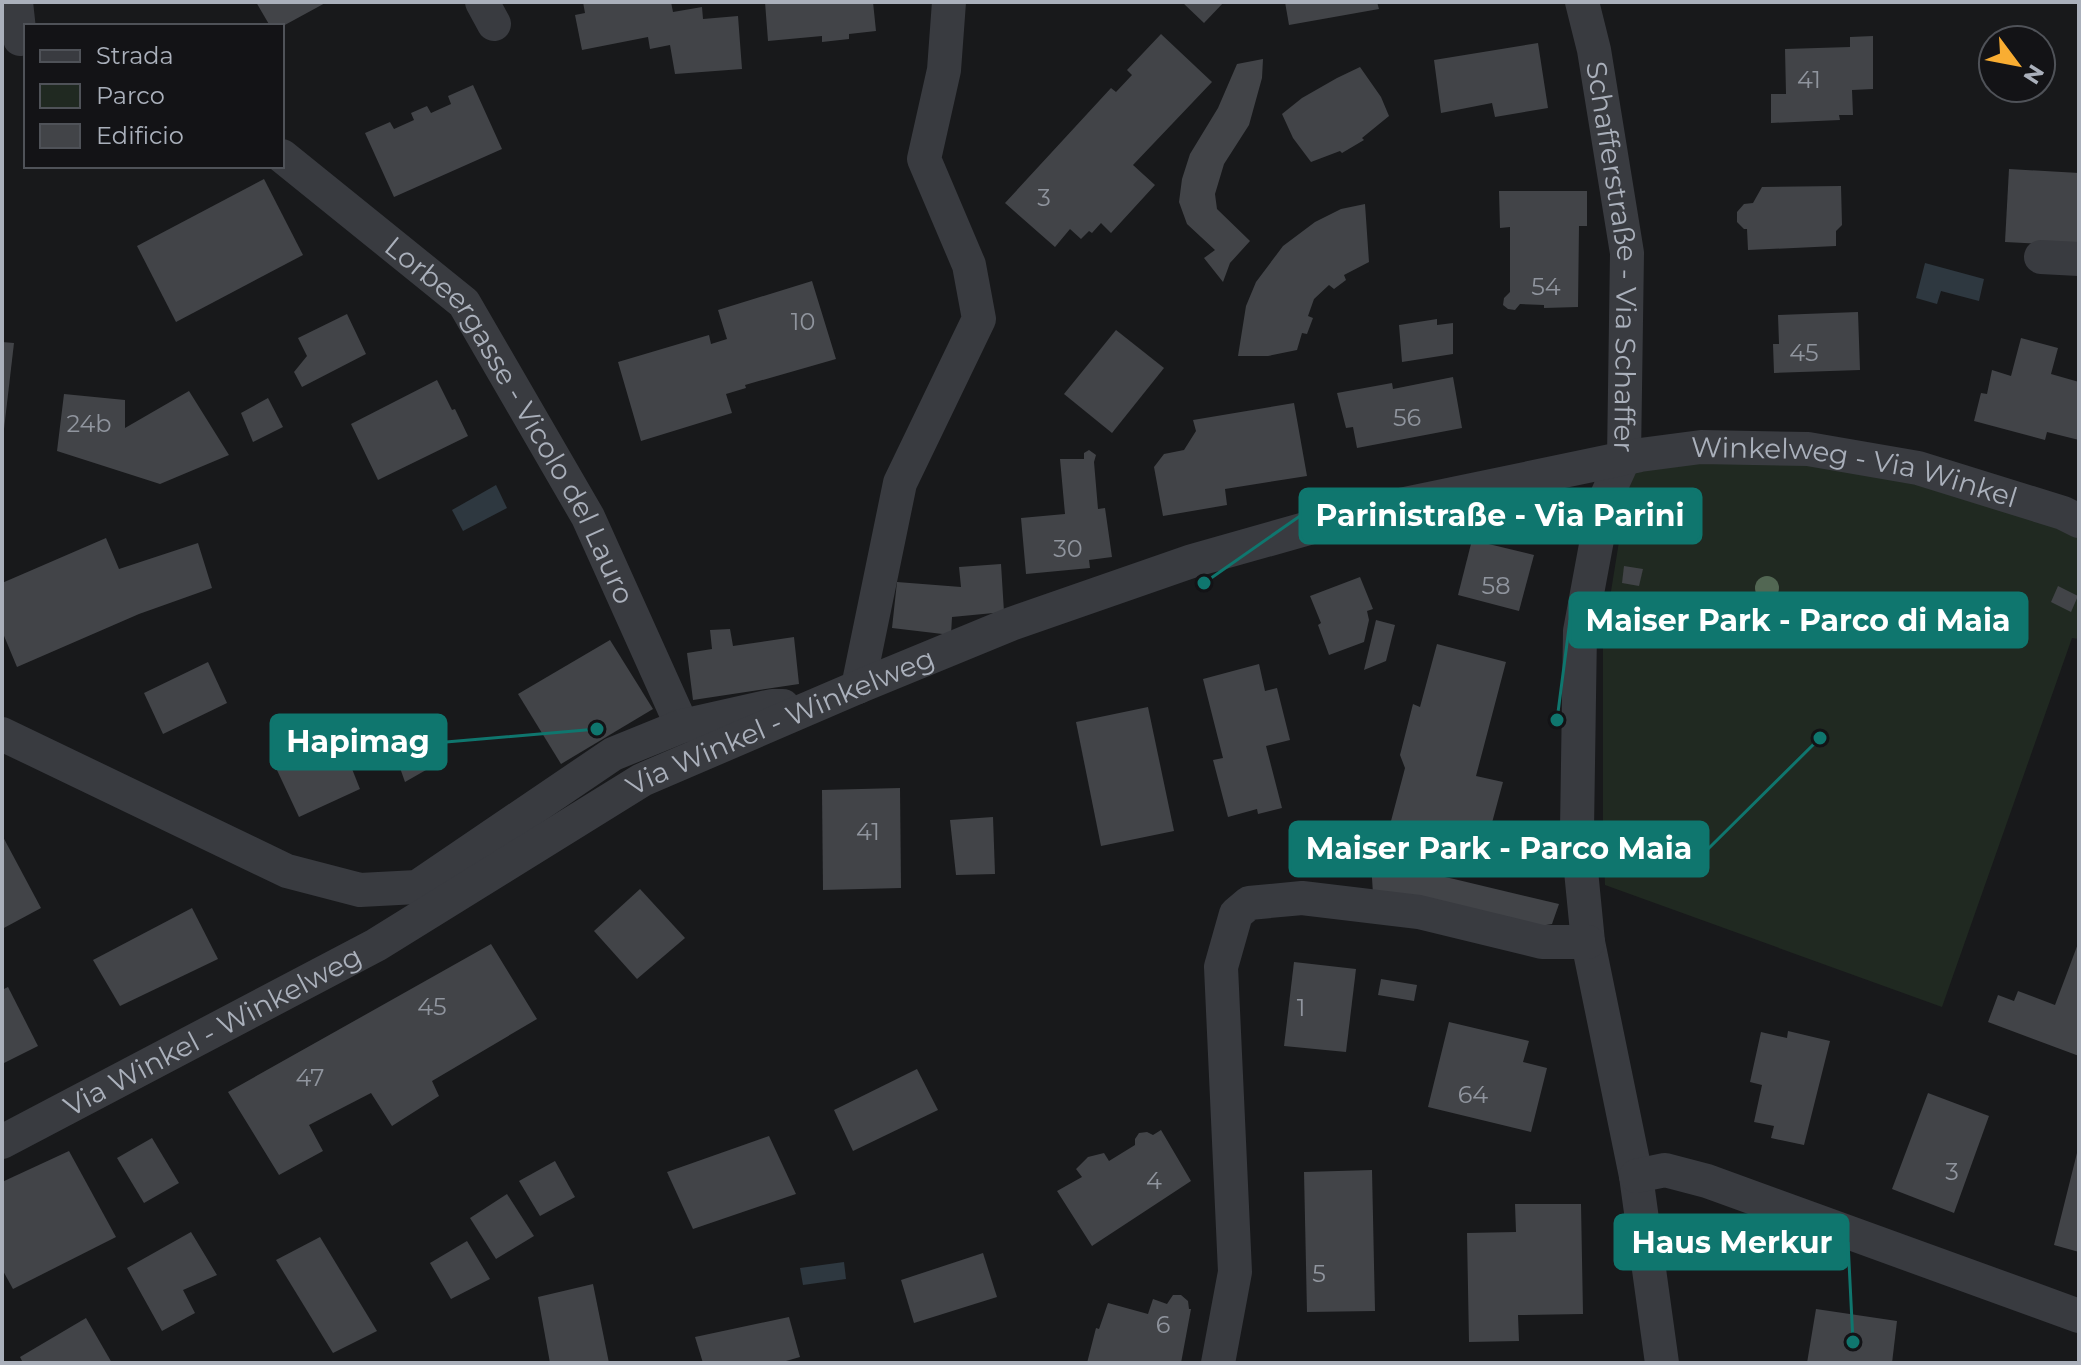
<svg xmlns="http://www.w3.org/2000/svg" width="2081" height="1365" viewBox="0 0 2081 1365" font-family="Montserrat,sans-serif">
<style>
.green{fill:#202921}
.water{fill:#2e3840}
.building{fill:#424448}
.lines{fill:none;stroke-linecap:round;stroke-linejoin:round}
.street{stroke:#393b40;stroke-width:34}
.tree{fill:#526753}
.labels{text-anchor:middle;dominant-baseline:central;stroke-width:7;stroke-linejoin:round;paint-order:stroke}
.number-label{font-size:24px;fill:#90959e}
.street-label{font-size:28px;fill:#aab0bb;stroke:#131316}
.leader{fill:none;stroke:#0f766e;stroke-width:3}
.callout-dot{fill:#0f766e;stroke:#131316;stroke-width:3}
.callout{fill:#0f766e;stroke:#0f766e;stroke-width:3}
.callout-label{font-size:30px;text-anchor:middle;font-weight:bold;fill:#fff}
</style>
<rect width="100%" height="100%" fill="#18191b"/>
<polygon class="green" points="1703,454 1917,476 2079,534 2079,639 2072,638 1942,1007 1605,885 1603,834 1603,641 1632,461"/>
<g class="water">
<polygon points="1925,263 1984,279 1979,301 1941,291 1937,304 1916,298"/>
<polygon points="496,485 507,508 463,531 452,510"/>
<polygon points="844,1262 846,1279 803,1285 800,1268"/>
</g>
<g class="building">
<polygon points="256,2 327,2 283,26 270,26"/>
<polygon points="583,2 671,2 673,12 702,7 703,19 738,16 742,69 675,74 670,45 650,49 648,37 582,50 575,15 585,13"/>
<polygon points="765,2 873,2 876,31 849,34 849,39 822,42 822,36 768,41"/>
<polygon points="1182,2 1224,2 1204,23"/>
<polygon points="1285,2 1377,2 1379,9 1289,25"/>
<polygon points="1161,34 1212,82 1133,165 1155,185 1111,233 1101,223 1092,233 1089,231 1081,239 1070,229 1055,247 1005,203 1111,88 1116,92 1132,75 1127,70"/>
<polygon points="1873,36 1873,89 1852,90 1853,115 1839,115 1840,120 1771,123 1771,94 1786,94 1785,49 1850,47 1850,37"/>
<polygon points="1538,43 1548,108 1495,117 1492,103 1441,113 1434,60"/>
<polygon points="1263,59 1262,78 1249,125 1224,164 1215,194 1217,209 1250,241 1230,263 1223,282 1204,258 1215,250 1187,224 1179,202 1182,179 1190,154 1218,108 1237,64"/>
<polygon points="1360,67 1381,97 1389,116 1362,138 1364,140 1342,153 1340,151 1311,162 1293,138 1282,114 1302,98 1337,78"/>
<polygon points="473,85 502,149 394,197 365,133 390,122 394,129 414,120 411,113 427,106 431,113 451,104 448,96"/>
<polygon points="2009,169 2079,173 2079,246 2005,242"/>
<polygon points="264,179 303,255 176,322 137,246"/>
<polygon points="1841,186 1842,225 1836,231 1836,246 1748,250 1747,229 1744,229 1737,222 1737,212 1744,204 1753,203 1762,187"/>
<polygon points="1499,191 1587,191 1587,226 1579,226 1578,307 1544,308 1544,305 1520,304 1515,310 1508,309 1503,305 1504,298 1510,292 1510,227 1500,228"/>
<polygon points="1365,204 1369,262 1344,275 1346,280 1334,289 1329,285 1314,299 1308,316 1313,318 1307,334 1302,333 1297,350 1268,356 1238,356 1246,306 1256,282 1283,246 1315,222 1341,209"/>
<polygon points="812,281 836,359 745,385 746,388 726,394 732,413 641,441 618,362 709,335 711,344 727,339 718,310"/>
<polygon points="1858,312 1860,370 1774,373 1773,344 1779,344 1778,315"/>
<polygon points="347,314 366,354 302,387 294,372 307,356 298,338"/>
<polygon points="1437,319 1437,325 1453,323 1453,354 1402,362 1399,325"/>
<polygon points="1116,330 1164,368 1112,433 1064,394"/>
<polygon points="2021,338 2058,348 2051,374 2079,382 2079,440 2047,432 2045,440 1974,421 1981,393 1987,394 1992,370 2011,376"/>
<polygon points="2,342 14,343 4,429 2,429"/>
<polygon points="1453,377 1462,428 1357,448 1353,427 1346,428 1337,393 1392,383 1393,389"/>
<polygon points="437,380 452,410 455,409 468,436 378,480 351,424"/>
<polygon points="189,391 229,455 160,484 57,451 64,394 125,400 125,428"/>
<polygon points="268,398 283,427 253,442 241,413"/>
<polygon points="1294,403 1307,476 1225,489 1227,505 1163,516 1154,467 1164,454 1184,450 1196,431 1193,420"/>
<polygon points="1089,450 1096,455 1094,462 1098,509 1105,508 1112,557 1089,560 1090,568 1026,574 1021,518 1065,514 1060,459 1084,459 1084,453"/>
<polygon points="106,538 119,569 198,543 212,588 139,614 17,667 2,631 2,583"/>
<polygon points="1472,540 1534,555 1519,611 1458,595"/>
<polygon points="1001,564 1004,612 952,617 951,635 892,628 897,582 961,587 959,567"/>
<polygon points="1624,566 1643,569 1639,586 1622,583"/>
<polygon points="1360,577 1373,609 1367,611 1369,620 1364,642 1329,655 1318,625 1321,623 1310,596"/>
<polygon points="2058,586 2078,596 2071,612 2051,602"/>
<polygon points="1376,620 1395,625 1386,661 1364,670"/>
<polygon points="730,629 733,646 794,637 799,684 693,700 687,653 712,649 710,630"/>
<polygon points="610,640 653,709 561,764 518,694"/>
<polygon points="1437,644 1506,662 1476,776 1503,782 1486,845 1391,821 1405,768 1400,755 1413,704 1420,707"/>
<polygon points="208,662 227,703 163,734 144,693"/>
<polygon points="1259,664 1265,691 1277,688 1290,740 1266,746 1282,808 1258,814 1257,809 1228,817 1213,760 1223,758 1203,679"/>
<polygon points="1148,707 1174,831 1101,846 1076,722"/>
<polygon points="339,736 360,789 299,817 276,768"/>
<polygon points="424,738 440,762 405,782 394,751"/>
<polygon points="900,788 901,888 823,890 822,790"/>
<polygon points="993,817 995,874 956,875 950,820"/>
<polygon points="2,835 41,908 2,929"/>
<polygon points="1371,861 1454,879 1559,904 1552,924 1534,927 1373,894"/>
<polygon points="640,889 685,938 637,979 594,931"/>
<polygon points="192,908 218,959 120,1006 93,960"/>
<polygon points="2079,941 2079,1056 1988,1022 1998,995 2014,1001 2018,991 2055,1005"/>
<polygon points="491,944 537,1019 432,1081 439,1096 392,1126 371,1093 309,1125 323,1151 279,1175 228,1092"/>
<polygon points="1294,962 1356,969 1346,1052 1284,1046"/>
<polygon points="1381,979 1417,985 1414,1001 1378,995"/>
<polygon points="8,987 38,1046 2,1064 2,990"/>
<polygon points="1449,1022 1529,1041 1523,1062 1547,1068 1531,1132 1428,1107"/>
<polygon points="1788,1031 1830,1041 1804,1145 1771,1138 1774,1126 1754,1122 1762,1085 1750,1082 1761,1032 1787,1038"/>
<polygon points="917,1069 938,1110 853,1151 834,1110"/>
<polygon points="1928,1093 1989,1116 1954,1213 1892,1189"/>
<polygon points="1161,1130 1191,1181 1092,1246 1057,1191 1082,1177 1076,1169 1088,1157 1104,1153 1109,1161 1135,1145 1135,1139 1139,1133 1147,1132 1153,1135"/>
<polygon points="769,1136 796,1194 693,1229 667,1172"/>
<polygon points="152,1138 179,1183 144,1203 117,1158"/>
<polygon points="2078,1149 2079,1149 2079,1252 2054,1245"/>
<polygon points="69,1151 116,1237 13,1289 2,1269 2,1182"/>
<polygon points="555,1161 575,1197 540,1216 519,1181"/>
<polygon points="1372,1170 1375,1311 1307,1312 1304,1172"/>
<polygon points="507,1194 534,1236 496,1259 470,1218"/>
<polygon points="1515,1204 1581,1204 1583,1314 1518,1315 1519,1341 1469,1342 1467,1233 1516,1232"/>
<polygon points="191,1232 217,1275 183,1290 195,1313 162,1331 127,1268"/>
<polygon points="320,1237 377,1331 333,1353 276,1260"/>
<polygon points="467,1241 490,1279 451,1299 430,1263"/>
<polygon points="983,1253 997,1297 914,1323 901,1280"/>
<polygon points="593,1284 609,1363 550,1363 538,1297"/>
<polygon points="1173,1295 1181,1295 1188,1301 1189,1309 1191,1309 1181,1363 1087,1363 1096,1328 1099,1329 1108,1303 1148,1314 1153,1299 1167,1304"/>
<polygon points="1816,1309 1897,1321 1892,1363 1807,1363"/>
<polygon points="789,1317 800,1357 779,1363 703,1363 695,1337"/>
<polygon points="86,1318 112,1363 23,1363 20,1357"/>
</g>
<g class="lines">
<g class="street">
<polyline points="16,2 20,39"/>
<polyline points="482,2 494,24"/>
<path id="s1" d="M1582,2l12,48 33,203 -3,205 -20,44 -24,129 -3,199 11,112 48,234 26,187"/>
<path id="s2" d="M282,156l182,147 124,214 94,209"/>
<polyline points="2041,257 2079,259"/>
<polyline points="858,687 900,483 979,319 969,265 924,159 944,70 949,2"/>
<polyline points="2,734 287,871 360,890 417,887 613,754 682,726 772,706 783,706"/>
<path id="s3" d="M2,1142l374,-197 266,-165 216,-93 153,-63 181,-63 170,-48 278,-58 61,-8 107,2 110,19 145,45 16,8"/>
<polyline points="1636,1176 1665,1170 1707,1181 2079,1316"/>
<polyline points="1218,1363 1235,1272 1221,967 1236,914 1249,903 1302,898 1419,912 1542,942 1588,942"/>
</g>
</g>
<circle class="tree" cx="1767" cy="588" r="12"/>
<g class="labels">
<g class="number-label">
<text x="1809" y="79">41</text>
<text x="1044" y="197">3</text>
<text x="1546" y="286">54</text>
<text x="803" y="321">10</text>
<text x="1804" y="352">45</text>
<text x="1407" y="417">56</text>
<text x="89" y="423">24b</text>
<text x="1068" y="548">30</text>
<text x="1496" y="585">58</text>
<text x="868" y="831">41</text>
<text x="432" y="1006">45</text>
<text x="1301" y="1007">1</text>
<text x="310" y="1077">47</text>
<text x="1473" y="1094">64</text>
<text x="1952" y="1171">3</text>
<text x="1154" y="1180">4</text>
<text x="1319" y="1273">5</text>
<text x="1163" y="1324">6</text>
</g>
<g class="street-label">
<text stroke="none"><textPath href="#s1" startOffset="258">Schafferstraße - Via Schaffer</textPath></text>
<text stroke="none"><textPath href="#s2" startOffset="356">Lorbeergasse - Vicolo del Lauro</textPath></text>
<text stroke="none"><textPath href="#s3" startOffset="2006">Winkelweg - Via Winkel</textPath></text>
<text stroke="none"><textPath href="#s3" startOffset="886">Via Winkel - Winkelweg</textPath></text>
<text stroke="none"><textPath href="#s3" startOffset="238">Via Winkel - Winkelweg</textPath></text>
</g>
</g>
<path class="leader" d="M1204 583L1300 516M1557 720L1570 620M597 729L446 742M1820 738L1708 849M1853 1342L1848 1242"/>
<g class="callout-dot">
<circle cx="1204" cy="583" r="8"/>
<circle cx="1557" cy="720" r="8"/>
<circle cx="597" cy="729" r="8"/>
<circle cx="1820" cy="738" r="8"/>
<circle cx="1853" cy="1342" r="8"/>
</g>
<g class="callout">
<rect x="1300" y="489" width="401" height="54" rx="8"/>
<rect x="1570" y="593" width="457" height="54" rx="8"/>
<rect x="271" y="715" width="175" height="54" rx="8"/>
<rect x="1290" y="822" width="418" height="54" rx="8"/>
<rect x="1615" y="1215" width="233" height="54" rx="8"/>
</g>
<g class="callout-label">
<text x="1500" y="526">Parinistraße - Via Parini</text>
<text x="1798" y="631">Maiser Park - Parco di Maia</text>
<text x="358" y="752">Hapimag</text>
<text x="1499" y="859">Maiser Park - Parco Maia</text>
<text x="1732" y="1253">Haus Merkur</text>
</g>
<rect width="2081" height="1365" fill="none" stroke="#aab0bb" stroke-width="8"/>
<rect x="24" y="24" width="260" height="144" fill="#131316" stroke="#4f5258" stroke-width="2"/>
<rect x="40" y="50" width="40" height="12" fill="#393b40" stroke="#4f5258" stroke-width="2"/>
<text x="96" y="64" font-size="24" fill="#aab0bb">Strada</text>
<rect x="40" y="84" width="40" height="24" fill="#202921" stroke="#4f5258" stroke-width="2"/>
<text x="96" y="104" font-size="24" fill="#aab0bb">Parco</text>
<rect x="40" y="124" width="40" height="24" fill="#424448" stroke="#4f5258" stroke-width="2"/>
<text x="96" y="144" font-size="24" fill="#aab0bb">Edificio</text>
<g transform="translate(2017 64) rotate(122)"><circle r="38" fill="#131316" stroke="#4f5258" stroke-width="2"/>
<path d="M0-6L14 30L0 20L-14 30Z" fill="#f9ad32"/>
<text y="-12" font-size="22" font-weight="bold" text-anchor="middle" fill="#aab0bb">N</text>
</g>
</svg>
